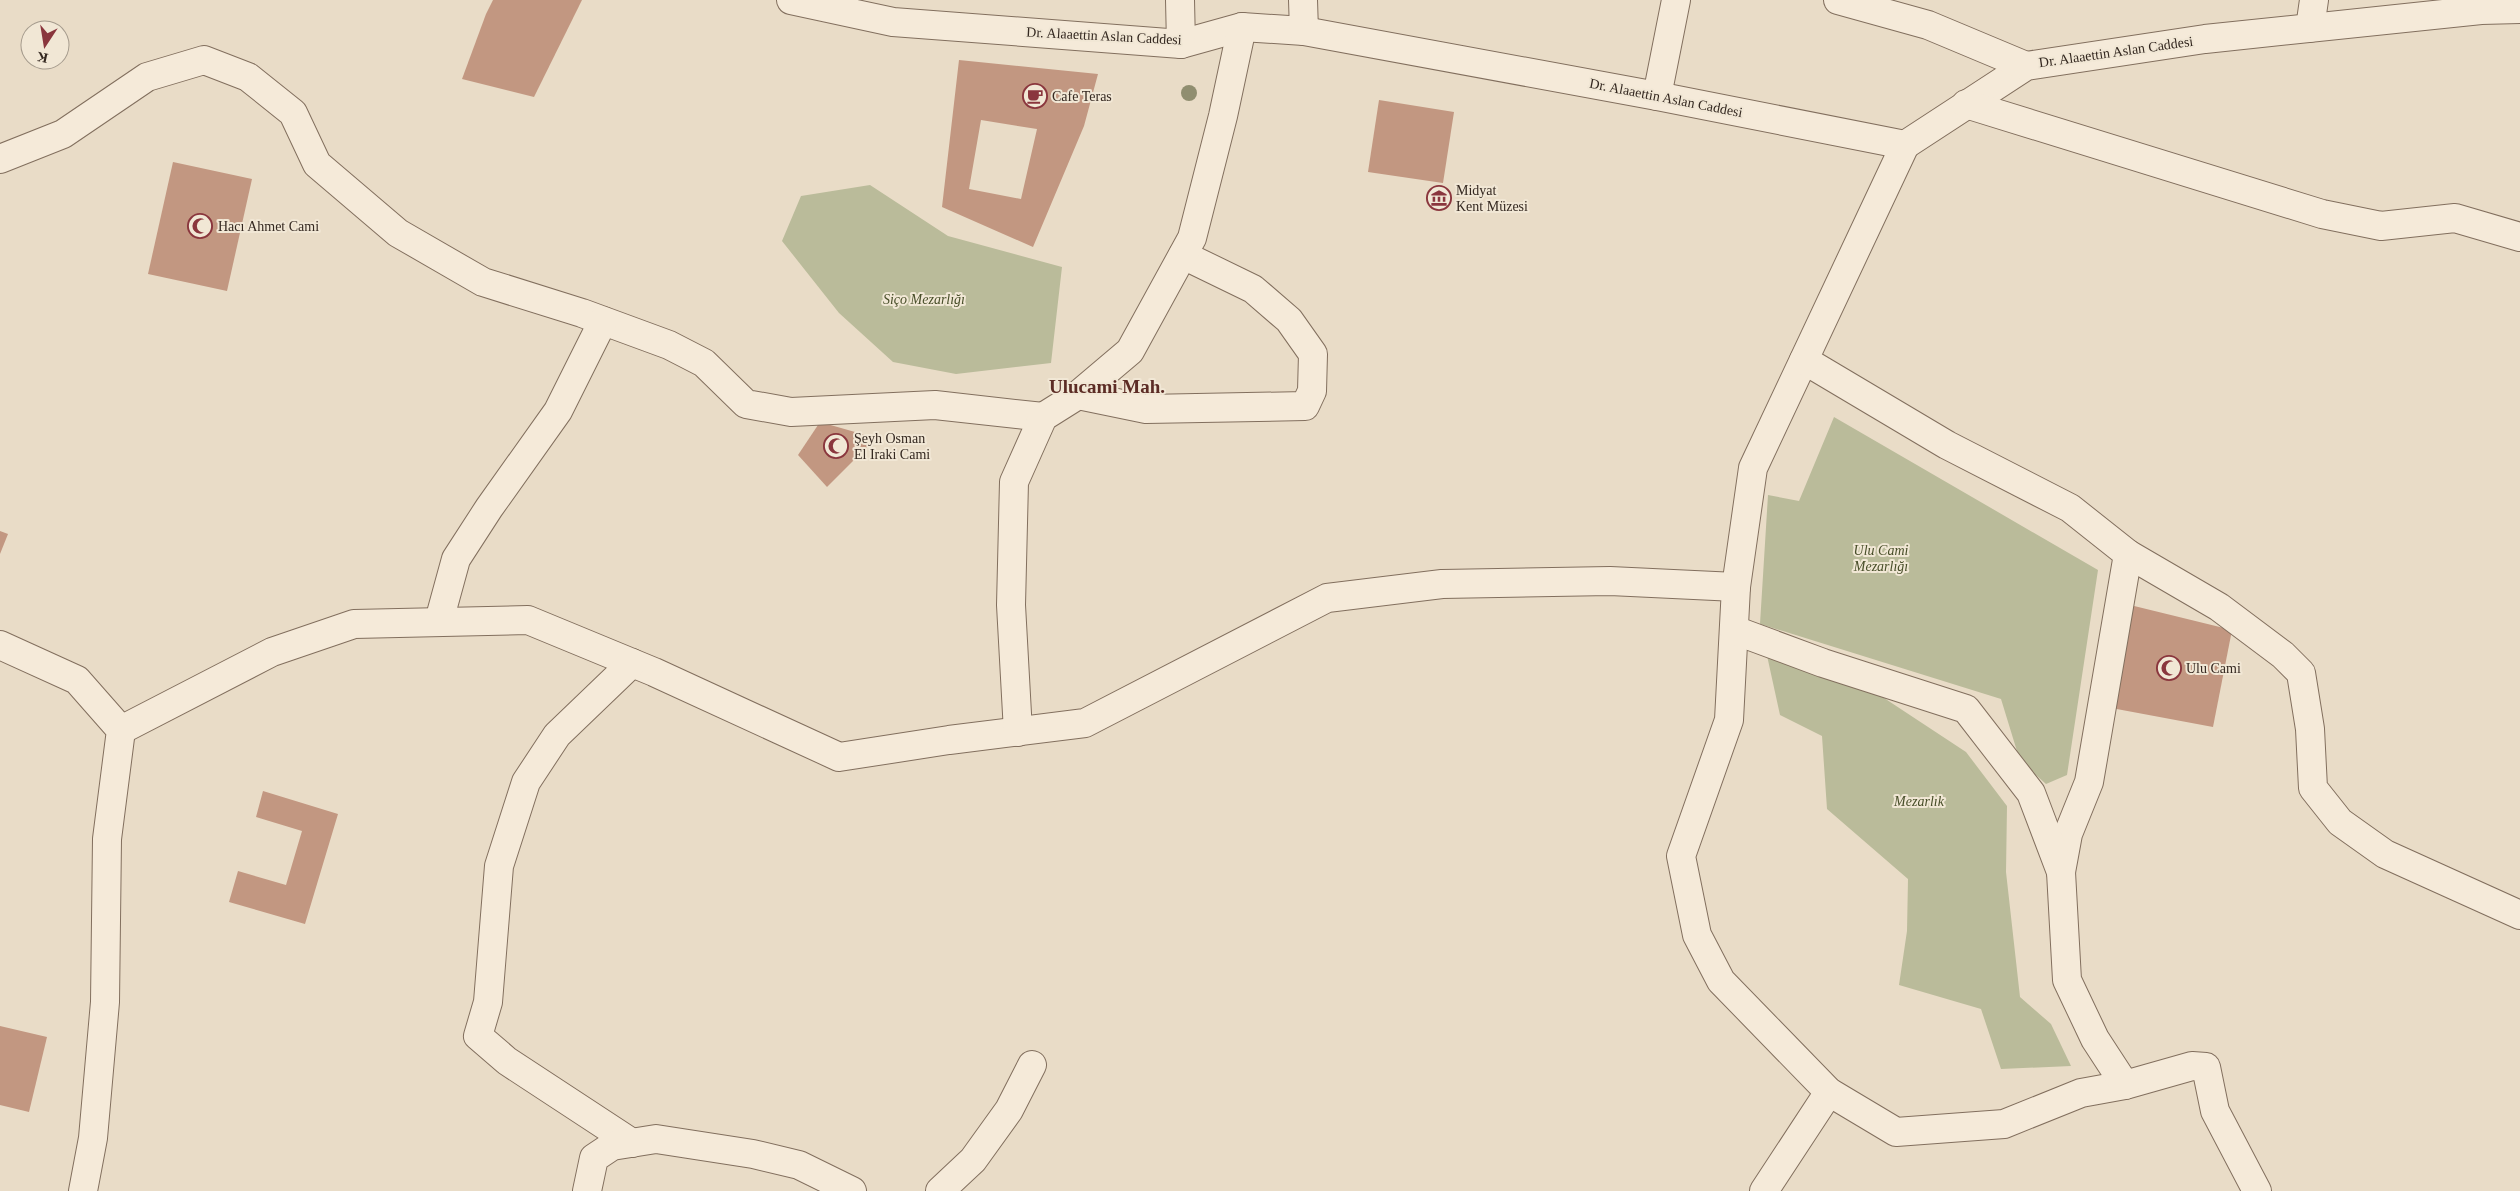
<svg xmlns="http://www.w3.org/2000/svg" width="2520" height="1191" viewBox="0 0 2520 1191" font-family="'Times New Roman',serif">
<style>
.cemetery{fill:#babb9a}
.building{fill:#c29781;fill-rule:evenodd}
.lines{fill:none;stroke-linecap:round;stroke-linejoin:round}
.minor-casing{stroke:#826f5e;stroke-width:30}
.minor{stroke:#f5ead9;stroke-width:28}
.tree{fill:#908e70}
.labels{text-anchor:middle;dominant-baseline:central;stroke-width:4;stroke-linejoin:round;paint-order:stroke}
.street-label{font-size:14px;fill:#342820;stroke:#f1e7d5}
.poi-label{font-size:14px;fill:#342820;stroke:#f1e7d5;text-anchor:start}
.park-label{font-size:14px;font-style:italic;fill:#484e29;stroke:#f1e7d5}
.district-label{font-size:19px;font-weight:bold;fill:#5c2c25;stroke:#f1e7d5}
</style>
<rect width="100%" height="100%" fill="#e9dcc7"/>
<g class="cemetery">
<polygon points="870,185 948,236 1062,267 1051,363 956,374 893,362 839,313 782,241 801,196"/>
<polygon points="1834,417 2098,570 2067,775 2046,784 2020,761 2001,699 1760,624 1768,495 1799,501"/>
<polygon points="1766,651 1881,696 1966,752 2007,806 2006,872 2020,997 2051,1024 2071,1066 2001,1069 1981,1009 1899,985 1907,931 1908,879 1827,809 1822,736 1780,715"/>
</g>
<g class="building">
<polygon points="493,0 582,0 534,97 462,79 486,14"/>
<path d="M959,60l139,14 -14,52 -51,121 -91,-40zM981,120l56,9 -16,70 -52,-10z"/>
<polygon points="1379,100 1454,112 1443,183 1368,172"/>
<polygon points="173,162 252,179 227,291 148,274"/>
<polygon points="820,422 876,438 827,487 798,455"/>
<polygon points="0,531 8,534 0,554"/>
<polygon points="2126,604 2232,630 2213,727 2106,707"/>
<polygon points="263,791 338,814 305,924 229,902 238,871 286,885 302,831 256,817"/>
<polygon points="0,1026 47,1037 29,1112 0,1105"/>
</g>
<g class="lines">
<defs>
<g id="minor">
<polyline points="791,0 893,22 1181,44 1242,27 1304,31 1657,96 1905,145 2026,66 2205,39 2481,10 2520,9"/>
<polyline points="1180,0 1181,44"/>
<polyline points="1303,0 1304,31"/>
<polyline points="1838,0 1928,25 2026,66"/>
<polyline points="2310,28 2314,0"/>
<polyline points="1657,96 1676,0"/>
<polyline points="1966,104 2322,214 2381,226 2455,218 2520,237"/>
<polyline points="1905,145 1753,468 1736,587 1729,720 1681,856 1697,935 1721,981 1829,1092 1896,1132 2004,1124 2081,1093 2125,1085 2192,1066 2206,1067 2215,1111 2257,1191"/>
<polyline points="0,159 63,134 147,77 204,60 248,77 293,113 317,164 398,233 483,282 582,313 669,345 704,363 746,404 791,412 935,405 1043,417"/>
<polyline points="1804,360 1947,445 2070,508 2128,554 2089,782 2068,834 2061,872"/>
<polyline points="1078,395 1146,409 1305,406 1312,391 1313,354 1289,320 1253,289 1183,255"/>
<polyline points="2128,554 2219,607 2283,655 2301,673 2310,729 2313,788 2340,822 2385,854 2520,915"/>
<polyline points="439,621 456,559 489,508 558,411 603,321"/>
<polyline points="1734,630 1823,663 1966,709 2031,793 2061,872 2067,980 2095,1039 2125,1085"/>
<polyline points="0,645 77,680 121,730 107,839 105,1002 93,1138 83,1191"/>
<polyline points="121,730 272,652 354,624 528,620 654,672 839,757 949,740 1085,723 1327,598 1442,584 1610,581 1736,587"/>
<polyline points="1018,732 1011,605 1014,482 1043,417 1078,395 1130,351 1192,238 1223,116 1242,27"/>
<polyline points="632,1143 507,1061 478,1036 488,1002 499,866 526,782 557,735 632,663"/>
<polyline points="587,1191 594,1158 612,1146 656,1139 753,1154 799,1165 852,1191"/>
<polyline points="940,1191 973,1160 1009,1110 1032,1065"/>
<polyline points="1764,1191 1829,1092"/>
</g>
</defs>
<use href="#minor" class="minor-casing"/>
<use href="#minor" class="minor"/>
</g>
<circle class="tree" cx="1189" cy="93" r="8"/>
<defs>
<symbol id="cafe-ring" viewBox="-11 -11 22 22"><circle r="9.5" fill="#f1e7d5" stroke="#8a363d" stroke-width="1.5"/><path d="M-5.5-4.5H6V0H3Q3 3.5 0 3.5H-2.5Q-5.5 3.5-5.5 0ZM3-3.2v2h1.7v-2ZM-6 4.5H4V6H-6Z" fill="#8a363d"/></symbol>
<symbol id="museum-ring" viewBox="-11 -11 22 22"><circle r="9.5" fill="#f1e7d5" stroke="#8a363d" stroke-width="1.5"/><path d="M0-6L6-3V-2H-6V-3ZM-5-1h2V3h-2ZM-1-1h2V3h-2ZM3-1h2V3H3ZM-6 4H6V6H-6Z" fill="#8a363d"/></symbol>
<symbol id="mosque-ring" viewBox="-11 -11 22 22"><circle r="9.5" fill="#f1e7d5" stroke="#8a363d" stroke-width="1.5"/><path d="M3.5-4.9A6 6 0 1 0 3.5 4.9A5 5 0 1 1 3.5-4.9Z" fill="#8a363d"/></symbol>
</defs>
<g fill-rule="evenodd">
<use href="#cafe-ring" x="1021" y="82" width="28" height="28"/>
<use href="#museum-ring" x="1425" y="184" width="28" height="28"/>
<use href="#mosque-ring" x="186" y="212" width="28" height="28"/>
<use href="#mosque-ring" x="822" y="432" width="28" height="28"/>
<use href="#mosque-ring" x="2155" y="654" width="28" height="28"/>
</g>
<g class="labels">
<g class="street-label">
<text transform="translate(1104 36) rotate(3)">Dr. Alaaettin Aslan Caddesi</text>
<text transform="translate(2116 52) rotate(-8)">Dr. Alaaettin Aslan Caddesi</text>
<text transform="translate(1666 98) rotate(11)">Dr. Alaaettin Aslan Caddesi</text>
</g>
<g class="poi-label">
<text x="1052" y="96">Cafe Teras</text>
<text x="1456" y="190">Midyat<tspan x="1456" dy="16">Kent Müzesi</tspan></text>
<text x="218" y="226">Hacı Ahmet Cami</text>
<text x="854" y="438">Şeyh Osman<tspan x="854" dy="16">El Iraki Cami</tspan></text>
<text x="2186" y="668">Ulu Cami</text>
</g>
<g class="park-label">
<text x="924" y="299">Siço Mezarlığı</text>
<text x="1881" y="550">Ulu Cami<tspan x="1881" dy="16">Mezarlığı</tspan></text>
<text x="1919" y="801">Mezarlık</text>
</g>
<g class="district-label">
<text x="1107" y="386">Ulucami Mah.</text>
</g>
</g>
<g transform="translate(45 45) rotate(192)"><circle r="24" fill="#f1e7d5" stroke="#a59b8d"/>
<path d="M0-4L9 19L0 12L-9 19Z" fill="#8a363d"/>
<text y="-8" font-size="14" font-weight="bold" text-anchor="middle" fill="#342820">K</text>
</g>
</svg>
